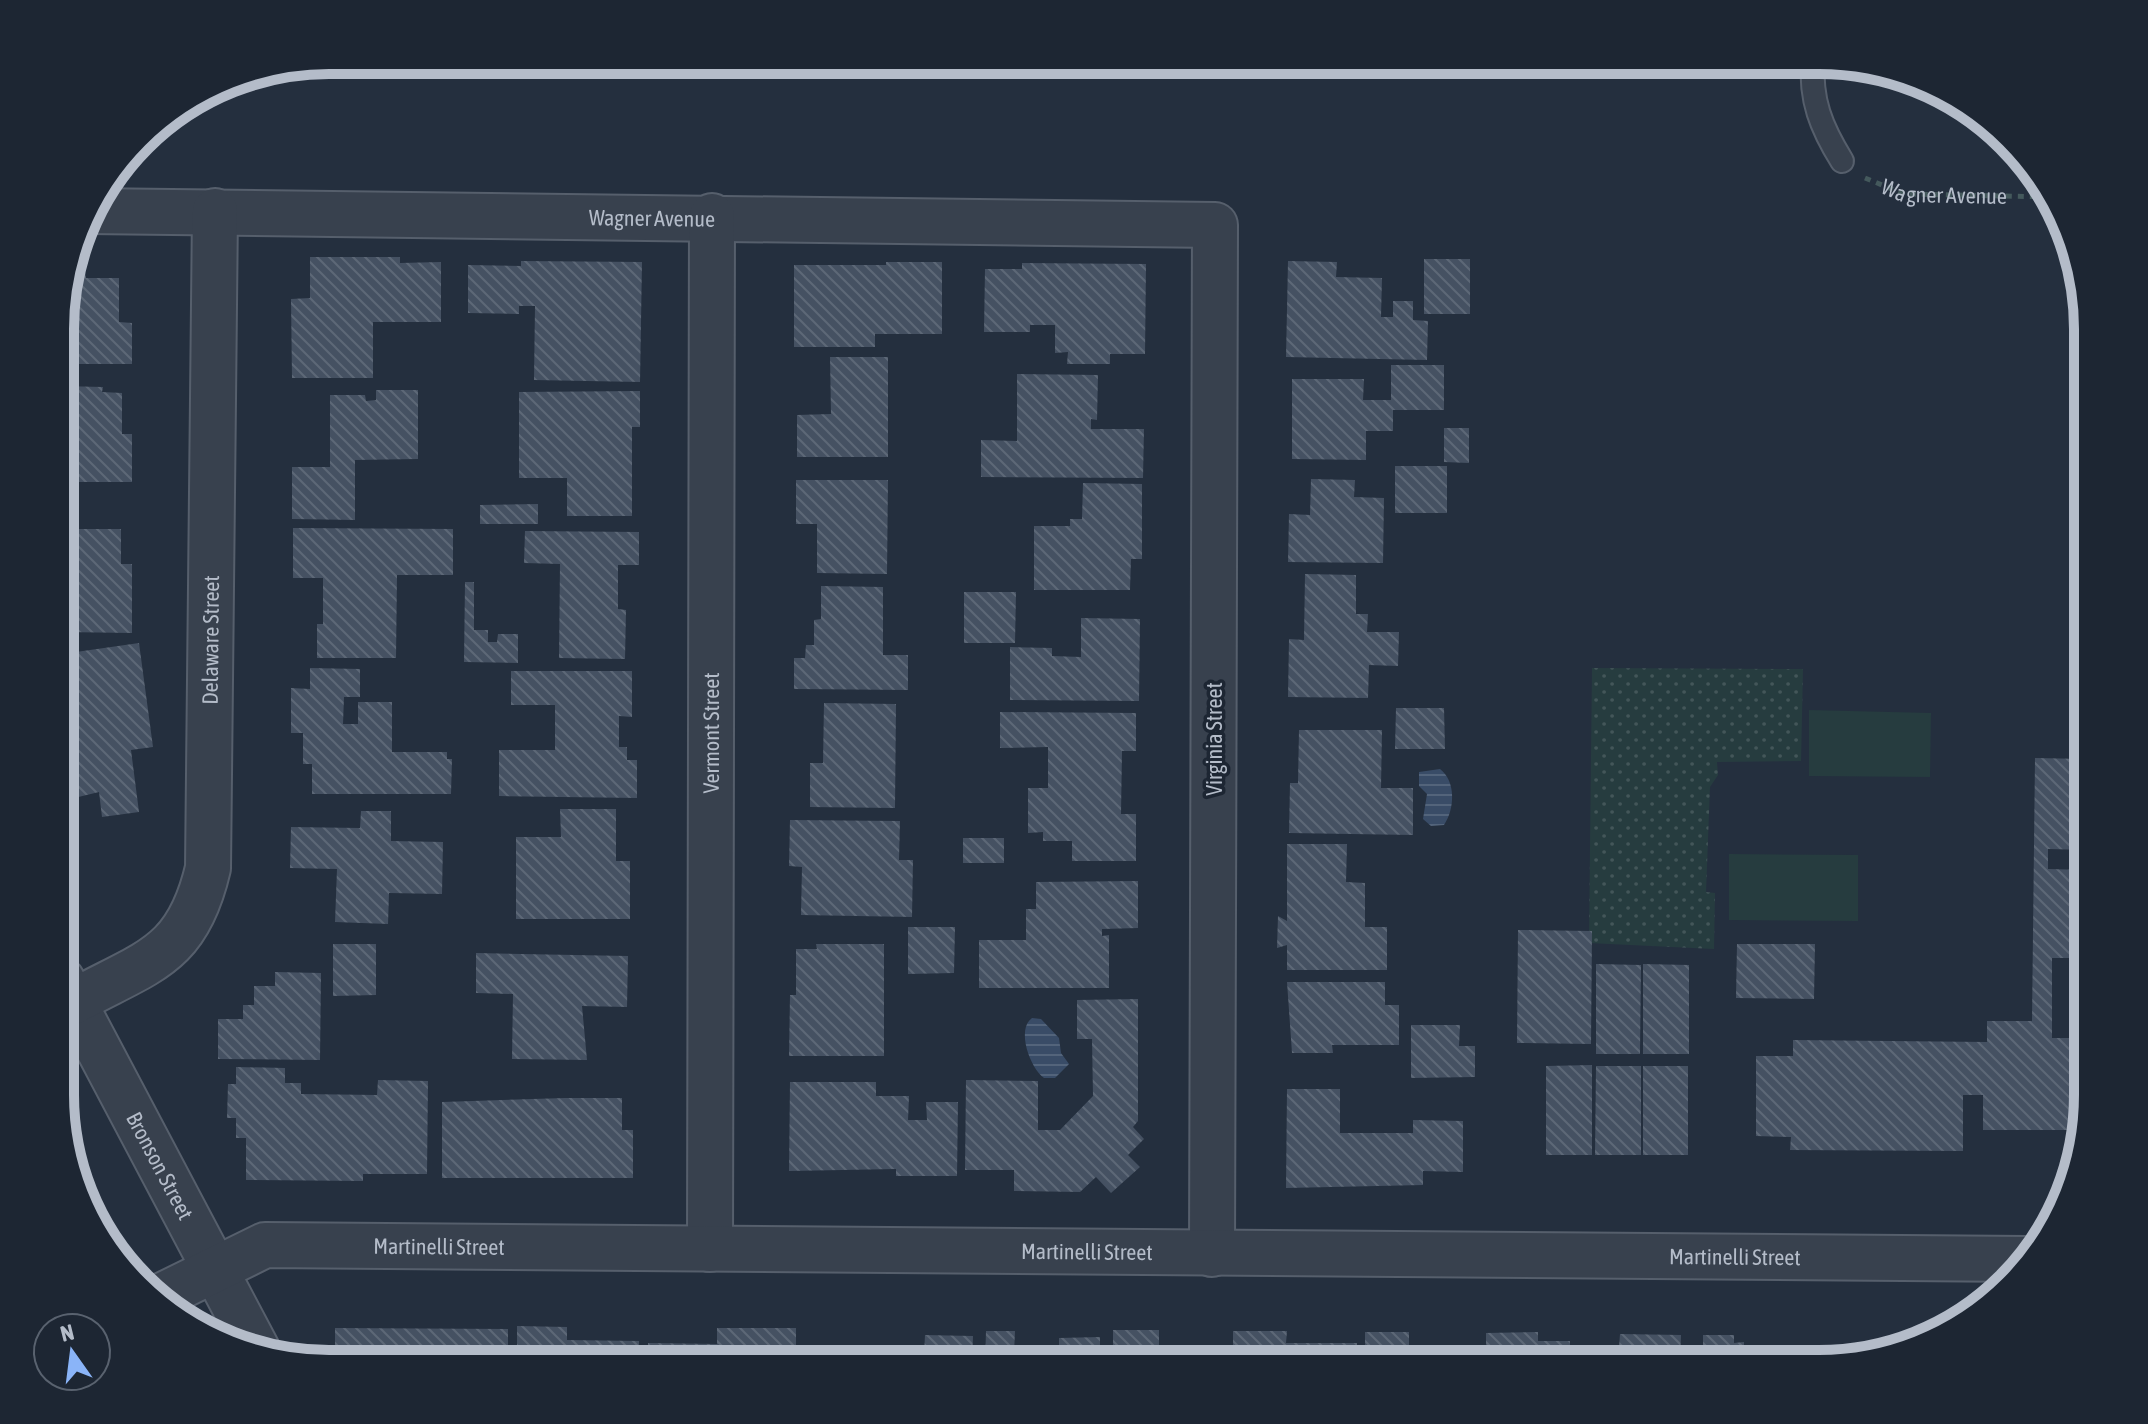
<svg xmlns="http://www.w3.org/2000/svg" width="2148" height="1424" viewBox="0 0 2148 1424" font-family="'Asap Condensed',sans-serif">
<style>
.grass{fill:#263c3f}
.park{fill:url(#park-dots)}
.water{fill:url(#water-rules)}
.building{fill:url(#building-back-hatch)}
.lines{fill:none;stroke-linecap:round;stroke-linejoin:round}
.service-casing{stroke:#565f6c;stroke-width:26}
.minor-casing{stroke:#565f6c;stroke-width:48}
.tertiary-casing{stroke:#565f6c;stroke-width:48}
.path{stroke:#44595c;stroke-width:5;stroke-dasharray:6 6;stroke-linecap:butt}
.service{stroke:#38414e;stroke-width:22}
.minor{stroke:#38414e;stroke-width:44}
.tertiary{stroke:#38414e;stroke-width:44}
.labels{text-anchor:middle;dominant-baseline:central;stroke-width:7;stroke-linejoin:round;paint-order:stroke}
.street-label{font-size:22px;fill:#b4bcc9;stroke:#1d2633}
.rim{fill:none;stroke:#b4bcc9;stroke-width:10}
</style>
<defs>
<pattern id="park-dots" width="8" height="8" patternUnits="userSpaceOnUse" patternTransform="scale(2)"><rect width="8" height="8" fill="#263c3f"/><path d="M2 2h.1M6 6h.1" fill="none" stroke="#435659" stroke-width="1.8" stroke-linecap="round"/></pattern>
<pattern id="water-rules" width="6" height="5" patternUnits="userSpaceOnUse" patternTransform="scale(2)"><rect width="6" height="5" fill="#394c67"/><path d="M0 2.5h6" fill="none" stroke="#53647b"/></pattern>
<pattern id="building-back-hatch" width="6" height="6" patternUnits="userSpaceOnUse" patternTransform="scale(2)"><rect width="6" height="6" fill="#455162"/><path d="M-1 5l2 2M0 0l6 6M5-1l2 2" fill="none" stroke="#5d6877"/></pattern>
</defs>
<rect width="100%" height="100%" fill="#242f3e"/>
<g class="grass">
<polygon points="1809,710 1931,713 1930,777 1809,776"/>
<polygon points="1729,854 1858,855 1858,921 1729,920"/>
</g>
<polygon class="park" points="1592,668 1803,669 1801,761 1717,762 1718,775 1710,787 1706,892 1715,893 1714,949 1589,943"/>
<g class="water">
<path d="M1440,769c16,12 15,40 4,56l-13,1 -8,-7 4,-25 -8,-8v-14z"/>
<path d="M1032,1018l9,1 18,19 2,15 8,11 -14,14h-11c-14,-10 -28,-49 -12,-60z"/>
</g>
<g class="building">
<polygon points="310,257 400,257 400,263 441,262 441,322 373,322 373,378 292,378 291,299 310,298"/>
<rect x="1424" y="259" width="46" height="55"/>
<polygon points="521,261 642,262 640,382 534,380 535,306 519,306 519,314 468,313 468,265 521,266"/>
<polygon points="1288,261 1337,262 1336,277 1382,278 1381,317 1393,317 1393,301 1413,301 1413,320 1428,321 1427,360 1286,357"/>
<polygon points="886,262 942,262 942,334 875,334 875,347 794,347 794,265 886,265"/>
<polygon points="1022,263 1146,264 1145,354 1110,354 1110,364 1067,364 1068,352 1055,353 1055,325 1030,325 1030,332 984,332 985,269 1022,269"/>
<polygon points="70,268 85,268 86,278 119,278 119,322 132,323 132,364 62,364 62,295"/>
<polygon points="830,357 888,357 888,457 797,457 797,415 831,414"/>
<polygon points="1391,365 1444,365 1444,410 1393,410 1393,431 1366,431 1366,460 1292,459 1292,379 1364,379 1363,400 1391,400"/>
<polygon points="1017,374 1098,375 1097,420 1091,419 1091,429 1144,429 1143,478 981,477 981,440 1017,441"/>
<polygon points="62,386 103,387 102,392 122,393 122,434 132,434 132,482 62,482"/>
<polygon points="376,390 418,390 418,459 355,460 355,520 292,519 292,467 330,467 330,395 365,395 366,401 376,400"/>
<polygon points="640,391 640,427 632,427 632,516 567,516 567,478 519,478 519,392"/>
<polygon points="1444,428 1469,428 1469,463 1444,462"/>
<rect x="1395" y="466" width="52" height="47"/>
<polygon points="1311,479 1355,480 1354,497 1384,498 1383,563 1288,562 1289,514 1310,515"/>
<polygon points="796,480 888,480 887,574 817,573 817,524 796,524"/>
<polygon points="1083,483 1142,484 1142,559 1131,559 1130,590 1034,590 1034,526 1070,526 1070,519 1082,519"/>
<polygon points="62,493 73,493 73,529 121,529 121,564 132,564 132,633 63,632"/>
<polygon points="538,504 538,524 480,524 480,505"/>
<polygon points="293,528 453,529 453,575 397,575 396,658 317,658 317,624 323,624 323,578 293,578"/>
<polygon points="525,531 639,532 639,565 618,565 618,609 626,610 625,659 559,658 560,564 524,563"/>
<polygon points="1305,574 1356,575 1356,614 1368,614 1367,632 1399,632 1398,666 1369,665 1368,698 1288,697 1289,639 1304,640"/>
<polygon points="465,582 474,582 474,630 488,630 488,642 497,642 498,634 518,634 518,663 464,662"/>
<polygon points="821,586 883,587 883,655 908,655 908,690 794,689 794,658 805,658 806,645 814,645 814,620 821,619"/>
<polygon points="964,592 1016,592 1015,643 964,643"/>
<polygon points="1081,618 1140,619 1139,701 1010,700 1010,647 1052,648 1052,656 1081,657"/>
<polygon points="139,643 153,747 131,750 139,812 102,817 99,792 62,801 62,713 70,712 62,654"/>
<polygon points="310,668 360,669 360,697 344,697 343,724 358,724 358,702 392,702 392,752 447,752 447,759 452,759 451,794 312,794 312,764 303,764 303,733 291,733 291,688 310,689"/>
<polygon points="511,671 632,671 632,717 619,716 619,747 627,747 627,760 637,760 637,798 499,796 499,750 555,750 555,705 511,705"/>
<polygon points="824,703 896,704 895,808 810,807 810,763 823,763"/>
<polygon points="1396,708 1444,708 1445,749 1395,749"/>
<polygon points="1000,712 1136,713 1136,751 1122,751 1121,814 1136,814 1136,861 1072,861 1072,841 1043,841 1043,832 1028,833 1028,788 1048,788 1048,747 1000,748"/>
<polygon points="1299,730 1382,730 1381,788 1413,788 1413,835 1289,833 1290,783 1298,783"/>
<polygon points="2035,758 2087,759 2087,850 2048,849 2048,869 2087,870 2087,958 2052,958 2052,1038 2087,1038 2087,1112 2075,1150 2067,1150 2068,1130 1983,1130 1983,1095 1963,1095 1963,1151 1790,1150 1791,1137 1756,1136 1756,1056 1793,1056 1793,1040 1987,1042 1987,1021 2032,1021"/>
<polygon points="560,809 616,809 616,861 630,861 630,919 516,919 516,837 561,837"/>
<polygon points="361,811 391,811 391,841 443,842 442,894 389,893 388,924 335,922 337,869 290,868 291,827 360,828"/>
<polygon points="790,820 900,821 899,860 913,860 912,917 801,915 802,867 789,866"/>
<rect x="963" y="838" width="41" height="25"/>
<polygon points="1287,844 1347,844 1346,882 1365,883 1365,927 1387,927 1387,970 1287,970 1287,945 1277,948 1278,916 1287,921"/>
<polygon points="1138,881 1138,928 1102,929 1102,936 1109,935 1109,988 979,988 979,940 1026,940 1026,909 1036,909 1036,882"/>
<polygon points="908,927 955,927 954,973 908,974"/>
<polygon points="1518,930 1592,931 1591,1044 1517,1043"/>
<polygon points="333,944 376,944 376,995 333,996"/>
<polygon points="816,944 884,944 884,1056 789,1056 790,995 796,995 796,949 817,949"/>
<polygon points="1737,944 1815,944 1814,999 1736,998"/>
<polygon points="476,953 628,956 627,1007 582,1006 587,1060 512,1059 513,994 476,993"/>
<polygon points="1596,964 1641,965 1640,1054 1596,1054"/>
<polygon points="1643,964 1689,965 1689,1054 1643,1054"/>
<polygon points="275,972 321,973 320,1060 218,1059 218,1019 243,1019 243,1005 254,1005 254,986 275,986"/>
<polygon points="1287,982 1385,982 1385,1005 1399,1005 1399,1045 1332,1045 1333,1053 1292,1053"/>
<polygon points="1138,999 1138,1121 1133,1127 1144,1139 1128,1155 1140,1167 1111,1193 1096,1177 1080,1192 1014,1191 1014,1170 965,1170 966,1080 1038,1081 1038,1130 1060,1130 1093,1096 1092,1039 1077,1039 1077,1000"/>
<polygon points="1411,1025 1460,1025 1459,1046 1475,1046 1475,1077 1411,1078"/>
<polygon points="1592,1065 1592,1155 1546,1155 1546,1066"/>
<polygon points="1596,1066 1641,1066 1641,1155 1595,1155"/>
<rect x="1643" y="1066" width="45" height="89"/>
<polygon points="236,1067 285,1068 285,1083 301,1083 301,1094 377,1095 378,1080 428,1081 427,1174 363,1174 363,1181 246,1180 246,1138 236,1138 236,1118 227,1118 228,1084 236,1084"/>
<polygon points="790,1082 876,1082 876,1096 909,1096 908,1120 927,1120 926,1102 958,1102 957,1176 896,1176 896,1169 789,1171"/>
<polygon points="1287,1089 1340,1089 1340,1133 1413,1133 1413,1120 1463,1121 1463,1172 1423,1171 1423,1185 1286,1188"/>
<polygon points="565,1098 622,1098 622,1130 633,1130 633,1178 442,1178 442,1102"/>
<polygon points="91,1213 104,1216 100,1234 96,1230"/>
<polygon points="517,1326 567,1327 567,1340 639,1341 639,1364 517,1364"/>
<polygon points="335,1328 508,1329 508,1364 335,1364"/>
<polygon points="717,1328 796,1328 796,1364 648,1364 648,1343 717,1344"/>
<polygon points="1113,1330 1159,1330 1159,1350 1193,1350 1193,1358 1225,1358 1225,1364 1113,1364"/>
<polygon points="986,1331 1015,1331 1014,1354 1059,1354 1059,1338 1100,1337 1100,1364 985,1364"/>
<polygon points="1233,1331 1287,1331 1286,1343 1357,1343 1357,1364 1233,1364"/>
<polygon points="1365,1332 1409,1332 1409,1353 1438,1352 1438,1348 1477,1348 1478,1364 1365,1364"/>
<polygon points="1538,1332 1538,1341 1570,1341 1570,1364 1486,1364 1486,1333"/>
<polygon points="1620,1334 1681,1335 1680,1364 1595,1364 1595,1347 1619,1347"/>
<polygon points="925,1335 973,1336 972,1364 869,1364 869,1355 924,1355"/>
<polygon points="1703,1335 1734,1335 1734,1343 1744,1342 1744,1353 1778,1353 1778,1360 1808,1360 1808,1363 1703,1363"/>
<polygon points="1833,1353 1867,1353 1867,1354 1833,1363"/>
</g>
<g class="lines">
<defs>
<path id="service" d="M1813,60c-3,40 8,67 29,101"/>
<g id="minor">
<path id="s2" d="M88,211l1127,14 -3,1029"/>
<path id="s3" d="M62,980l197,373"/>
<path id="s4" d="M73,1002c74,-41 114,-44 135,-134l7,-657"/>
<path id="s5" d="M710,1249l2,-1033"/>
</g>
<g id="tertiary">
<path id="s6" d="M159,1297l106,-52 1762,14"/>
</g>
</defs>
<use href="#service" class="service-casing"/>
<use href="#minor" class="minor-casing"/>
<use href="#tertiary" class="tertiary-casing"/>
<path class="path" id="s1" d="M1865,178l39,16 149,3"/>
<use href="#service" class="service"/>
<use href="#minor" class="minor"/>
<use href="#tertiary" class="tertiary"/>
</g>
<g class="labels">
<g class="street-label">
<text stroke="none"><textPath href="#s1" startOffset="82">Wagner Avenue</textPath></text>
<text stroke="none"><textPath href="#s2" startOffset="564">Wagner Avenue</textPath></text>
<text stroke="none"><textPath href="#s4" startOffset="428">Delaware Street</textPath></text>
<text stroke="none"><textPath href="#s5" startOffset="516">Vermont Street</textPath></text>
<text transform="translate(1214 739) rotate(-90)">Virginia Street</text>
<text stroke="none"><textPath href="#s3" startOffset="210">Bronson Street</textPath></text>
<text stroke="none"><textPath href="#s6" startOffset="292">Martinelli Street</textPath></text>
<text stroke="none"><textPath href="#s6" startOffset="940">Martinelli Street</textPath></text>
<text stroke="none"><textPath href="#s6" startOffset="1588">Martinelli Street</textPath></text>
</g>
</g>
<path d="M0 0H2148V1424H0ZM329 74H1819A255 255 0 0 1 2074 329V1095A255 255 0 0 1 1819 1350H329A255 255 0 0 1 74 1095V329A255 255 0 0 1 329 74Z" fill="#1d2633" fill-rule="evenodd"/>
<path class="rim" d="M329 74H1819A255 255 0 0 1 2074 329V1095A255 255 0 0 1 1819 1350H329A255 255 0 0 1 74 1095V329A255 255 0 0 1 329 74Z"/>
<g transform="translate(72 1352) rotate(346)"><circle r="38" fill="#1d2633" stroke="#59626f" stroke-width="2"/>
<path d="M0-6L14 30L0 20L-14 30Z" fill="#8ab4f8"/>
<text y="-12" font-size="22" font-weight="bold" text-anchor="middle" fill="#b4bcc9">N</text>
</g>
</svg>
